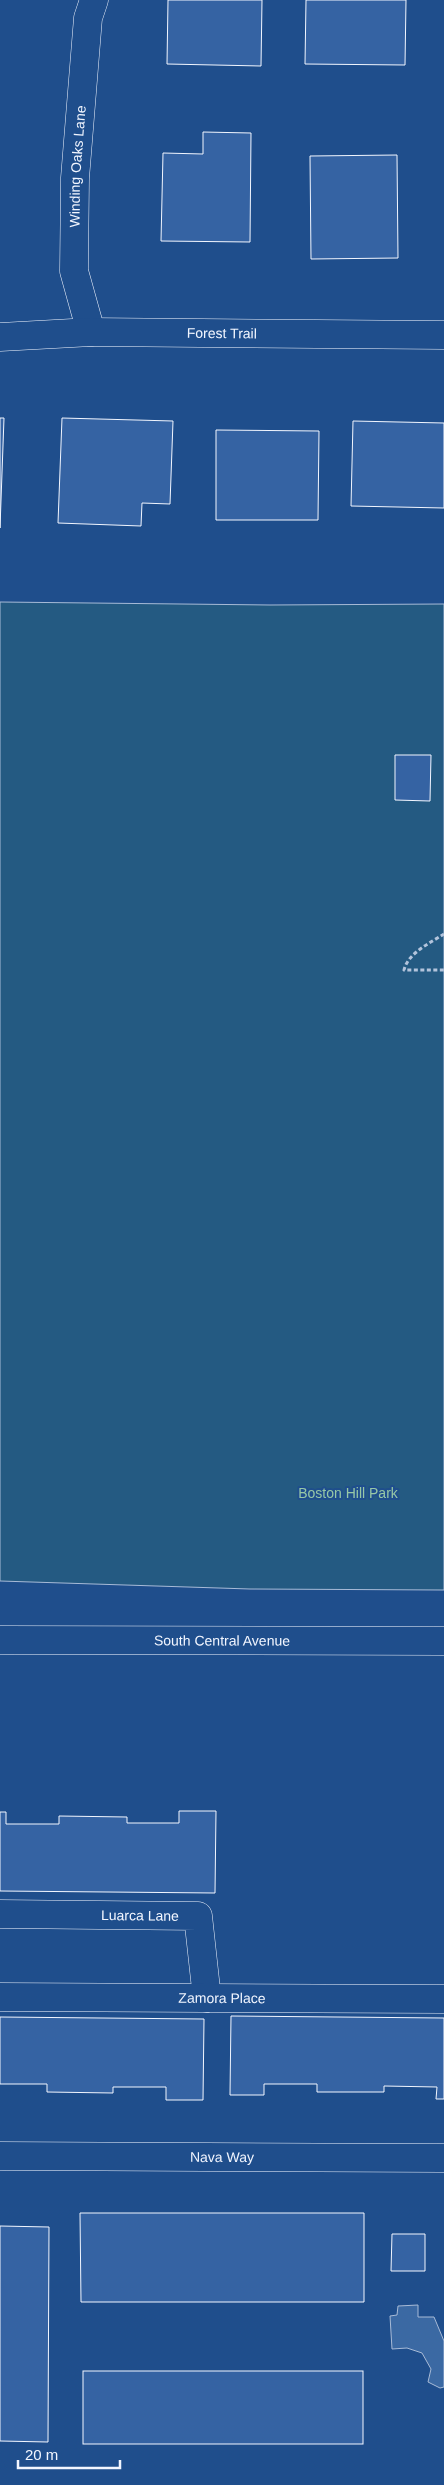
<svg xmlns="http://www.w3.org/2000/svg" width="444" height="2485" viewBox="0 0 444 2485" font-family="Arial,sans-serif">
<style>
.green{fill:#245a82;stroke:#a8bbd7}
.water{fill:#3b69a3;stroke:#a8bbd7}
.building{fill:#3563a3;stroke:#f2f6ff}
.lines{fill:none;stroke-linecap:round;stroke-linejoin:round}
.street-casing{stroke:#f2f6ff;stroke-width:29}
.primary-casing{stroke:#f2f6ff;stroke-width:29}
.path{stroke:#b3c4dc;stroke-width:3;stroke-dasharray:4 2.5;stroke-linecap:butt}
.street{stroke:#1f4e8c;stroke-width:28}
.primary{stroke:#1f4e8c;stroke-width:28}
.labels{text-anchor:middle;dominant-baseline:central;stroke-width:4;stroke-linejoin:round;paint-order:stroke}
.street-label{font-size:14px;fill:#f2f6ff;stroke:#1f4e8c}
.park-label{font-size:14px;fill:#97c8a6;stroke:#1f4e8c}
</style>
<rect width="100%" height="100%" fill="#1f4e8c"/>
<polygon class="green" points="0,602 270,605 444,604 444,1590 250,1589 0,1581"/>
<polygon class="water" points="418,2305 418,2317 434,2317 444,2341 444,2387 440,2388 428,2382 431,2369 422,2353 407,2348 392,2349 390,2316 397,2315 398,2306"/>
<g class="building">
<polygon points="168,0 262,0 261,66 167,64"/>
<polygon points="306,0 406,0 405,65 305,64"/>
<polygon points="203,132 251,133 250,242 161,241 163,153 203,154"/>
<polygon points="397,155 398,258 311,259 310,156"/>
<polygon points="0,418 4,418 0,528"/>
<polygon points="62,418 173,421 170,504 142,503 141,526 58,523"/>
<polygon points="353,421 444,423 444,508 351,506"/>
<polygon points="216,430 319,431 318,520 216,520"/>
<polygon points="395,755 431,755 430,801 395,800"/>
<polygon points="179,1811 216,1811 215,1893 0,1891 0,1812 6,1812 6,1824 59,1824 59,1816 127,1817 127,1823 179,1823"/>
<polygon points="231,2016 444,2018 444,2099 436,2099 437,2087 384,2086 384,2092 317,2092 317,2084 264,2084 264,2095 230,2095"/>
<polygon points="0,2017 204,2019 203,2100 166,2100 166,2087 113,2087 113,2093 47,2092 47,2084 0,2084"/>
<polygon points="80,2213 364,2213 364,2302 81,2302"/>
<polygon points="0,2226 49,2227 48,2442 0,2441"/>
<polygon points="392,2234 425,2234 425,2271 391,2271"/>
<rect x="83" y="2371" width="280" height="73"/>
</g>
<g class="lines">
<defs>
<g id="street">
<path id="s1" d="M91,332l-17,-61 1,-93 13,-160 6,-18"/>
<path id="s2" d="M0,337l91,-5 353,3"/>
<path id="s3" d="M0,1914l198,2 9,82"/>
<path id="s4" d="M0,1997l444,2"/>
<path id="s5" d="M0,2156l444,2"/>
</g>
<g id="primary">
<path id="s6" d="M0,1640l444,1"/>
</g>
</defs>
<use href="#street" class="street-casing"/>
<use href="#primary" class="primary-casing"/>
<path class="path" d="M444,934c-14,9 -36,19 -40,36h40"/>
<use href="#street" class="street"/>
<use href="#primary" class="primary"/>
</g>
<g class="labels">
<g class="street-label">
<text stroke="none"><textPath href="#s1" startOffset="168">Winding Oaks Lane</textPath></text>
<text stroke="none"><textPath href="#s2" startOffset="222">Forest Trail</textPath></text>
<text stroke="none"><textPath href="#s6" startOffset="222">South Central Avenue</textPath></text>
<text stroke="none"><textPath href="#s3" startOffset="140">Luarca Lane</textPath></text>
<text stroke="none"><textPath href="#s4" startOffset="222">Zamora Place</textPath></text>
<text stroke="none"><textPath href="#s5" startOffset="222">Nava Way</textPath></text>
</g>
<g class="park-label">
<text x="348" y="1493">Boston Hill Park</text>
</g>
</g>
<path d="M18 2460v8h102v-8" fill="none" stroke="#f2f6ff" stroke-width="2.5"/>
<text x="25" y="2460" font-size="15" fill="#f2f6ff" stroke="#1f4e8c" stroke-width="4" paint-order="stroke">20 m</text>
</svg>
